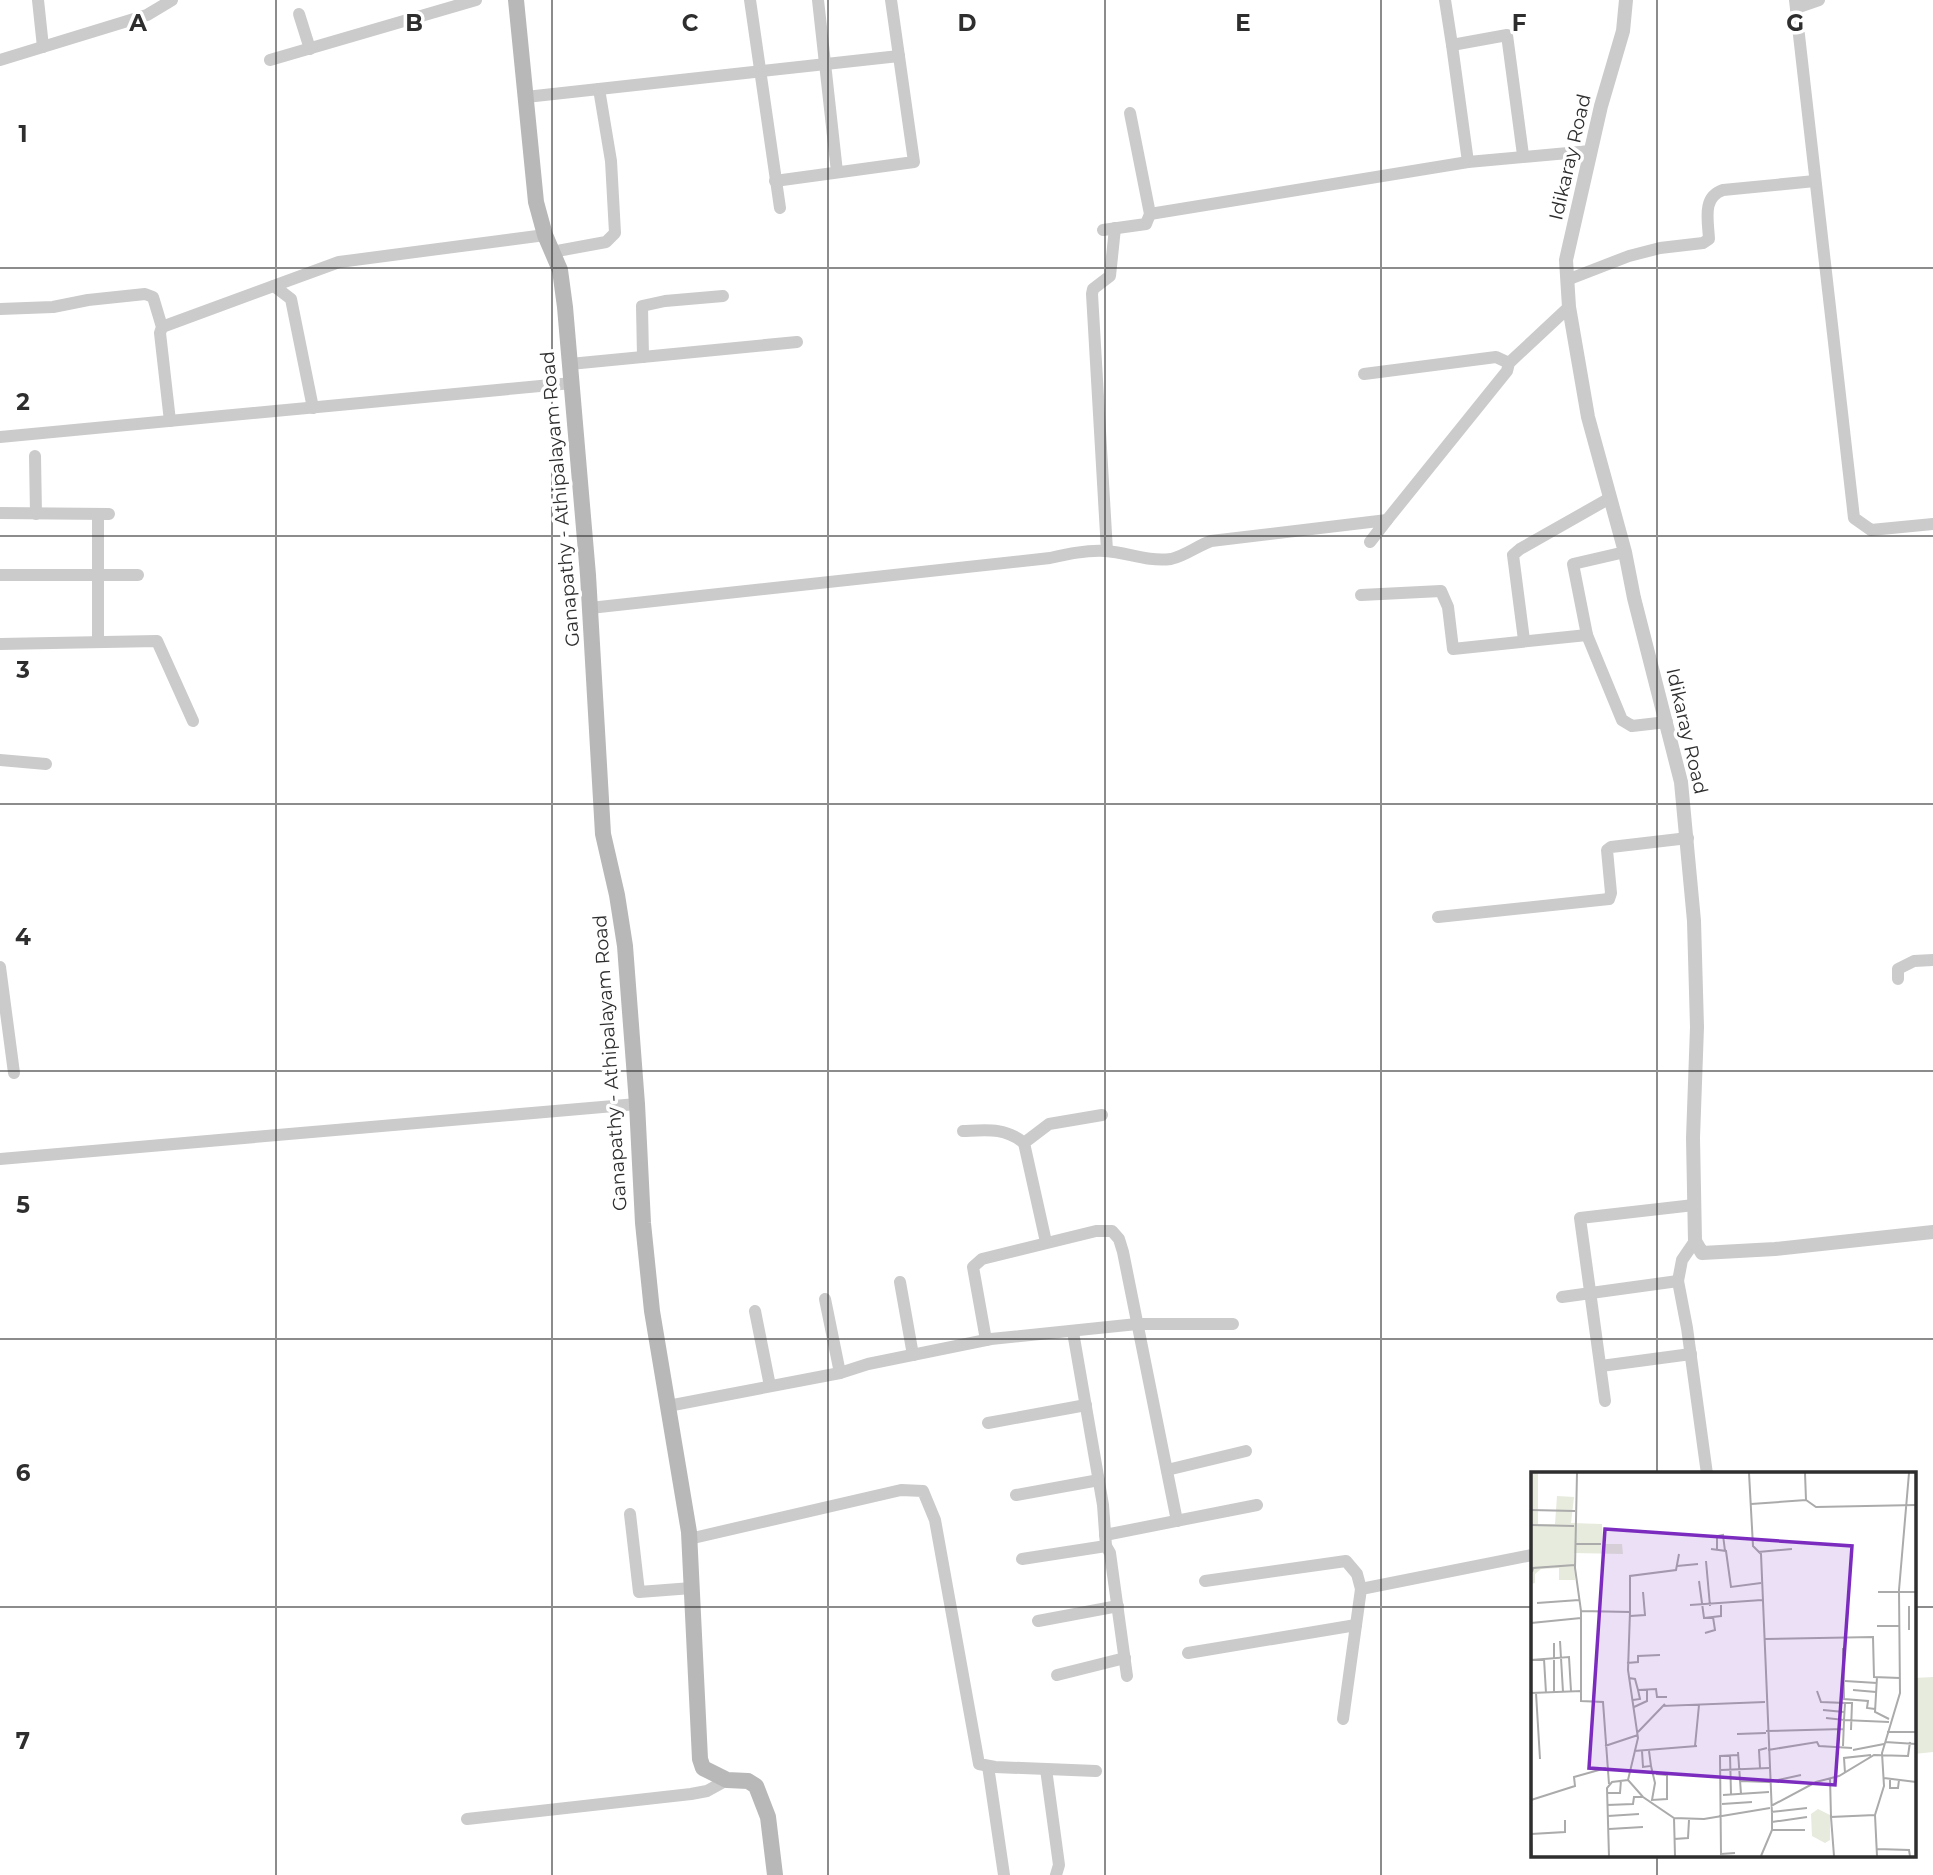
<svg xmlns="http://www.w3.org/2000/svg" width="1933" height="1875" viewBox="0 0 1933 1875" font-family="Montserrat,sans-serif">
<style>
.green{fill:#e7ebdd}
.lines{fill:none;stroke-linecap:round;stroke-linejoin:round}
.minor{stroke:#cbcbcb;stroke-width:12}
.tertiary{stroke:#cbcbcb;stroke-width:14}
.secondary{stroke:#b8b8b8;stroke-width:16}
.grid{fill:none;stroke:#2e2e2e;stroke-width:2;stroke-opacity:0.55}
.labels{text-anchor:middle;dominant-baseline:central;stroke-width:7;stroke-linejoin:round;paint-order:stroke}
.street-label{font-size:19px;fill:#2e2e2e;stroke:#fff}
.inset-road{fill:none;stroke:#ababab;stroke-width:2}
.view{fill:#7b2cbf;fill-opacity:0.15;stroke:#7b2cbf;stroke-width:3.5}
.inset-edge{fill:none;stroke:#2e2e2e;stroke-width:3.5}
.grid-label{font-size:23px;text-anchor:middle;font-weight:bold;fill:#2e2e2e;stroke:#fff;stroke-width:7;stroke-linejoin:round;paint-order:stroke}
</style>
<rect width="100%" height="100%" fill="#fff"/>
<polygon class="green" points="1933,1677 1933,1752 1914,1754 1914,1678"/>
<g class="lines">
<g class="minor">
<polyline points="38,0 43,47"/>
<polyline points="750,0 780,208"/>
<polyline points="818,0 837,172"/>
<polyline points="1445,0 1452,45"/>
<polyline points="1795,0 1854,518 1871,530 1933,524"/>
<polyline points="1796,8 1819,0"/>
<polyline points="299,14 310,49"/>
<polyline points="0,60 147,15 172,0"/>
<polyline points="270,60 476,0"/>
<polyline points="526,97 899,56"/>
<polyline points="1468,162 1452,45 1507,35 1523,155"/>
<polyline points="775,181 914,162 891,0"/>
<polyline points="1150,214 1468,162 1590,151"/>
<polyline points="1103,230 1146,224 1150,214 1130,113"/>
<polyline points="552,252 606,242 615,233 611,161 599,89"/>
<path d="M1567,280l62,-24 31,-8 43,-5 6,-4c-1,-19 -7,-42 14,-49l92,-9"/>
<polyline points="274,286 291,299 313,408"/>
<polyline points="0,309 53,307 88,300 145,294 153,297 162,327 160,333 170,421"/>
<polyline points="162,327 339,262 545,235"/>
<polyline points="643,357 642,306 665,301 723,296"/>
<polyline points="570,364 797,342"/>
<polyline points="1364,374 1496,357 1509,363"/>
<polyline points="0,437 572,383"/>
<polyline points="35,456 36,514"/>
<polyline points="0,513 109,514"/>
<polyline points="1387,520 1507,371 1509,363 1569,307"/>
<polyline points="1107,551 1092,294 1093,289 1110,276 1115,228"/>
<polyline points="1625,552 1573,564 1587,635 1622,720 1632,726 1667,722"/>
<polyline points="0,575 138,575"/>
<polyline points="1361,595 1441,591 1448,607 1453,649 1587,635"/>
<path d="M590,608l460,-50c18,-4 36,-8 55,-7 22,1 41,11 66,8 14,-3 26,-13 40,-18l176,-21 -17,22"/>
<polyline points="1524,640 1513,555 1520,549 1610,498"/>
<polyline points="98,642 98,514"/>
<polyline points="0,644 157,641 193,721"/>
<polyline points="0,760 46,764"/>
<polyline points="1438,917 1609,899 1611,893 1607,850 1611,847 1688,838"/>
<polyline points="0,967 14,1073"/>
<polyline points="1898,979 1898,969 1914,961 1933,960"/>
<path d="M963,1131c23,-1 42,-4 61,12"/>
<polyline points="0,1159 637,1104"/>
<polyline points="1695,1241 1682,1260 1678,1281 1687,1328 1707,1474"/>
<polyline points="1046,1242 1024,1143 1049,1124 1102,1115"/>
<polyline points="900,1282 913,1355"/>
<polyline points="1562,1297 1678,1281"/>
<polyline points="825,1299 840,1373"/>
<polyline points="755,1311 770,1386"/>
<polyline points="1073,1332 1103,1505 1106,1546 1110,1553 1127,1676"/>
<polyline points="986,1340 973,1267 982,1259 1096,1231 1112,1231 1119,1239 1123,1252 1177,1521"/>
<polyline points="1601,1366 1691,1354"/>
<polyline points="1605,1401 1580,1218 1694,1205"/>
<polyline points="668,1406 840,1373 868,1364 991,1339 1137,1324 1233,1324"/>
<polyline points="988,1423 1086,1405"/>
<polyline points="1167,1470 1246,1451"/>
<polyline points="1016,1495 1099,1480"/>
<polyline points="630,1514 639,1592 692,1588"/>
<polyline points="1105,1535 1257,1505"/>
<polyline points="689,1539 901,1490 923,1491 935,1520 979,1764 995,1767 1096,1771"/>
<polyline points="1022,1559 1106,1546"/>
<polyline points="1205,1581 1346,1561 1357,1574 1361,1589"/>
<polyline points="1038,1621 1118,1606"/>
<polyline points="1188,1653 1356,1625"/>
<polyline points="1057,1675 1125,1658"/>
<polyline points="1343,1719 1361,1589 1532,1555"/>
<polyline points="988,1766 1004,1875"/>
<polyline points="1046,1769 1059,1865 1056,1875"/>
<polyline points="467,1819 691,1794 707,1791 727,1780"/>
</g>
<polyline class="tertiary" points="1626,0 1623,31 1601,106 1566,260 1569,307 1588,417 1625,552 1634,598 1681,782 1694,921 1697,1027 1693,1138 1695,1241 1702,1253 1775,1249 1933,1232"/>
<polyline class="secondary" points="516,0 536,202 545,235 560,270 565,307 588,575 603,834 617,895 625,946 637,1104 643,1223 652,1311 689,1532 700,1759 703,1768 727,1780 748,1781 756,1786 768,1817 775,1875"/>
</g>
<path class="grid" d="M276,0v1875M552,0v1875M828,0v1875M1105,0v1875M1381,0v1875M1657,0v1474M0,268h1933M0,536h1933M0,804h1933M0,1071h1933M0,1339h1933M0,1607h1532M1914,1607h19M1657,1856v19"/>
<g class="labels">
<g class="street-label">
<text transform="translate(1570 157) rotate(-77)">Idikaray Road</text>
<text transform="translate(560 499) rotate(-95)">Ganapathy - Athipalayam Road</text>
<text transform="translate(1687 731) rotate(77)">Idikaray Road</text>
<text transform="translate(610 1063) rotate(-94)">Ganapathy - Athipalayam Road</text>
</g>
</g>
<g transform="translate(1531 1472)">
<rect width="385" height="385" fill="#fff"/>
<path d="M0,1h7v51h17l2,-28 17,1 -3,26 31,1 1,20h19l1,10 -49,-1 1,27h-16v-12l-18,1 -6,5v9l-4,1zM287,337l12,6v25l-5,3 -13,-7 -1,-22z" fill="#e7ebdd"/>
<path class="inset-road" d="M46,1l-2,95 6,43 49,1 -2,58 10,68 -10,42 15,17 31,21 30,1 66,-11M218,1l4,73 8,8 11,260v16l-11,26M274,1l1,27M220,32l55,-4 10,7 100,-2M0,38l44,1M0,53l43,1M44,72h26M180,77l15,2 5,36 30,-4M186,78v-14l6,-1 2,16M227,80l34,-3M175,89l4,45M146,94l21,-2M1,100l1,-4 42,-3M168,109l5,37 17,-2v-11M347,120h38M6,131l42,-3M159,133l72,-5M50,139v80M99,140v-36l46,-6 3,-16M99,144l15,-1 -2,-23M0,151l50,-5M346,154h22M378,158v-24M174,161l10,-3 -2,-13M233,167l109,-2 1,40 26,1M29,169l3,51M23,171v49M312,176l1,51 24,2 -1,7 8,1M13,187l2,34M0,188l38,-3 2,34M96,191l11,-1v-6l22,-1M346,205l-2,35 14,7M98,206l6,1 3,11 2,9 -7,1M314,209l32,2M107,218l18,-1 1,8h10M322,218l23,2M286,219l4,11 24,1 -1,17 -18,-2M0,221l50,-2v10l22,1 6,82M5,221l4,66M314,231h7l-1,27M134,232l-2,2 102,-4M103,235l13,-6v-11M292,238l21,2M235,259l77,-2M107,260l25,-26M356,260h29M206,262l29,-1M354,270l31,2M74,274l33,-11M164,274l4,-41M312,274l1,-26 45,2M237,278l49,-8 2,4 33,2M322,278l31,-6M103,279l63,-5M111,279l1,16 8,-1 -2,-15M207,280l3,42M199,283l1,39M120,294l4,17 -3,17 15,-1v-24l-11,-1M229,296l-1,-18 8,-2M190,298l48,-2M314,301l-1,-15 27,-3M299,306l1,39M353,306l32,4M359,307v9h8l1,-8M209,309l29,1 32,-7M76,321h13l1,-13M192,323l46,-3M0,328l44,-14 -1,-9 32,-9M191,332l30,-2M76,333l26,-1 1,-7h9M240,334l45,-24 23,-6 35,-21 34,1 2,-14M240,340l36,-4M77,344l31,-2M143,346l1,38M241,350l35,-5M78,357l34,-2M241,358h33M0,359l1,25M0,362l34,-2v-12M143,367l14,-1 1,-18M346,377l32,1 1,6M204,381l-14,1 -1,-98 18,-1M78,384l-2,-68 5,-6 16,-2M303,384l-3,-39 44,-2M346,384l-2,-41 9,-29 -2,-33 18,-60 -1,-103 10,-117"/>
<path class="view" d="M74,57l247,17 -17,239 -246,-17z"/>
<rect width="385" height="385" class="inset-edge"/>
</g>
<g class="grid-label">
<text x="138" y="31">A</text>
<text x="414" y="31">B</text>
<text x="690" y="31">C</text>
<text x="967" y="31">D</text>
<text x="1243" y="31">E</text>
<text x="1519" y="31">F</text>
<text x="1795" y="31">G</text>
<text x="23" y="142">1</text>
<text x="23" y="410">2</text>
<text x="23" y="678">3</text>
<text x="23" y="945">4</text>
<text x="23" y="1213">5</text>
<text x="23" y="1481">6</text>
<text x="23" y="1749">7</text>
</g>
</svg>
